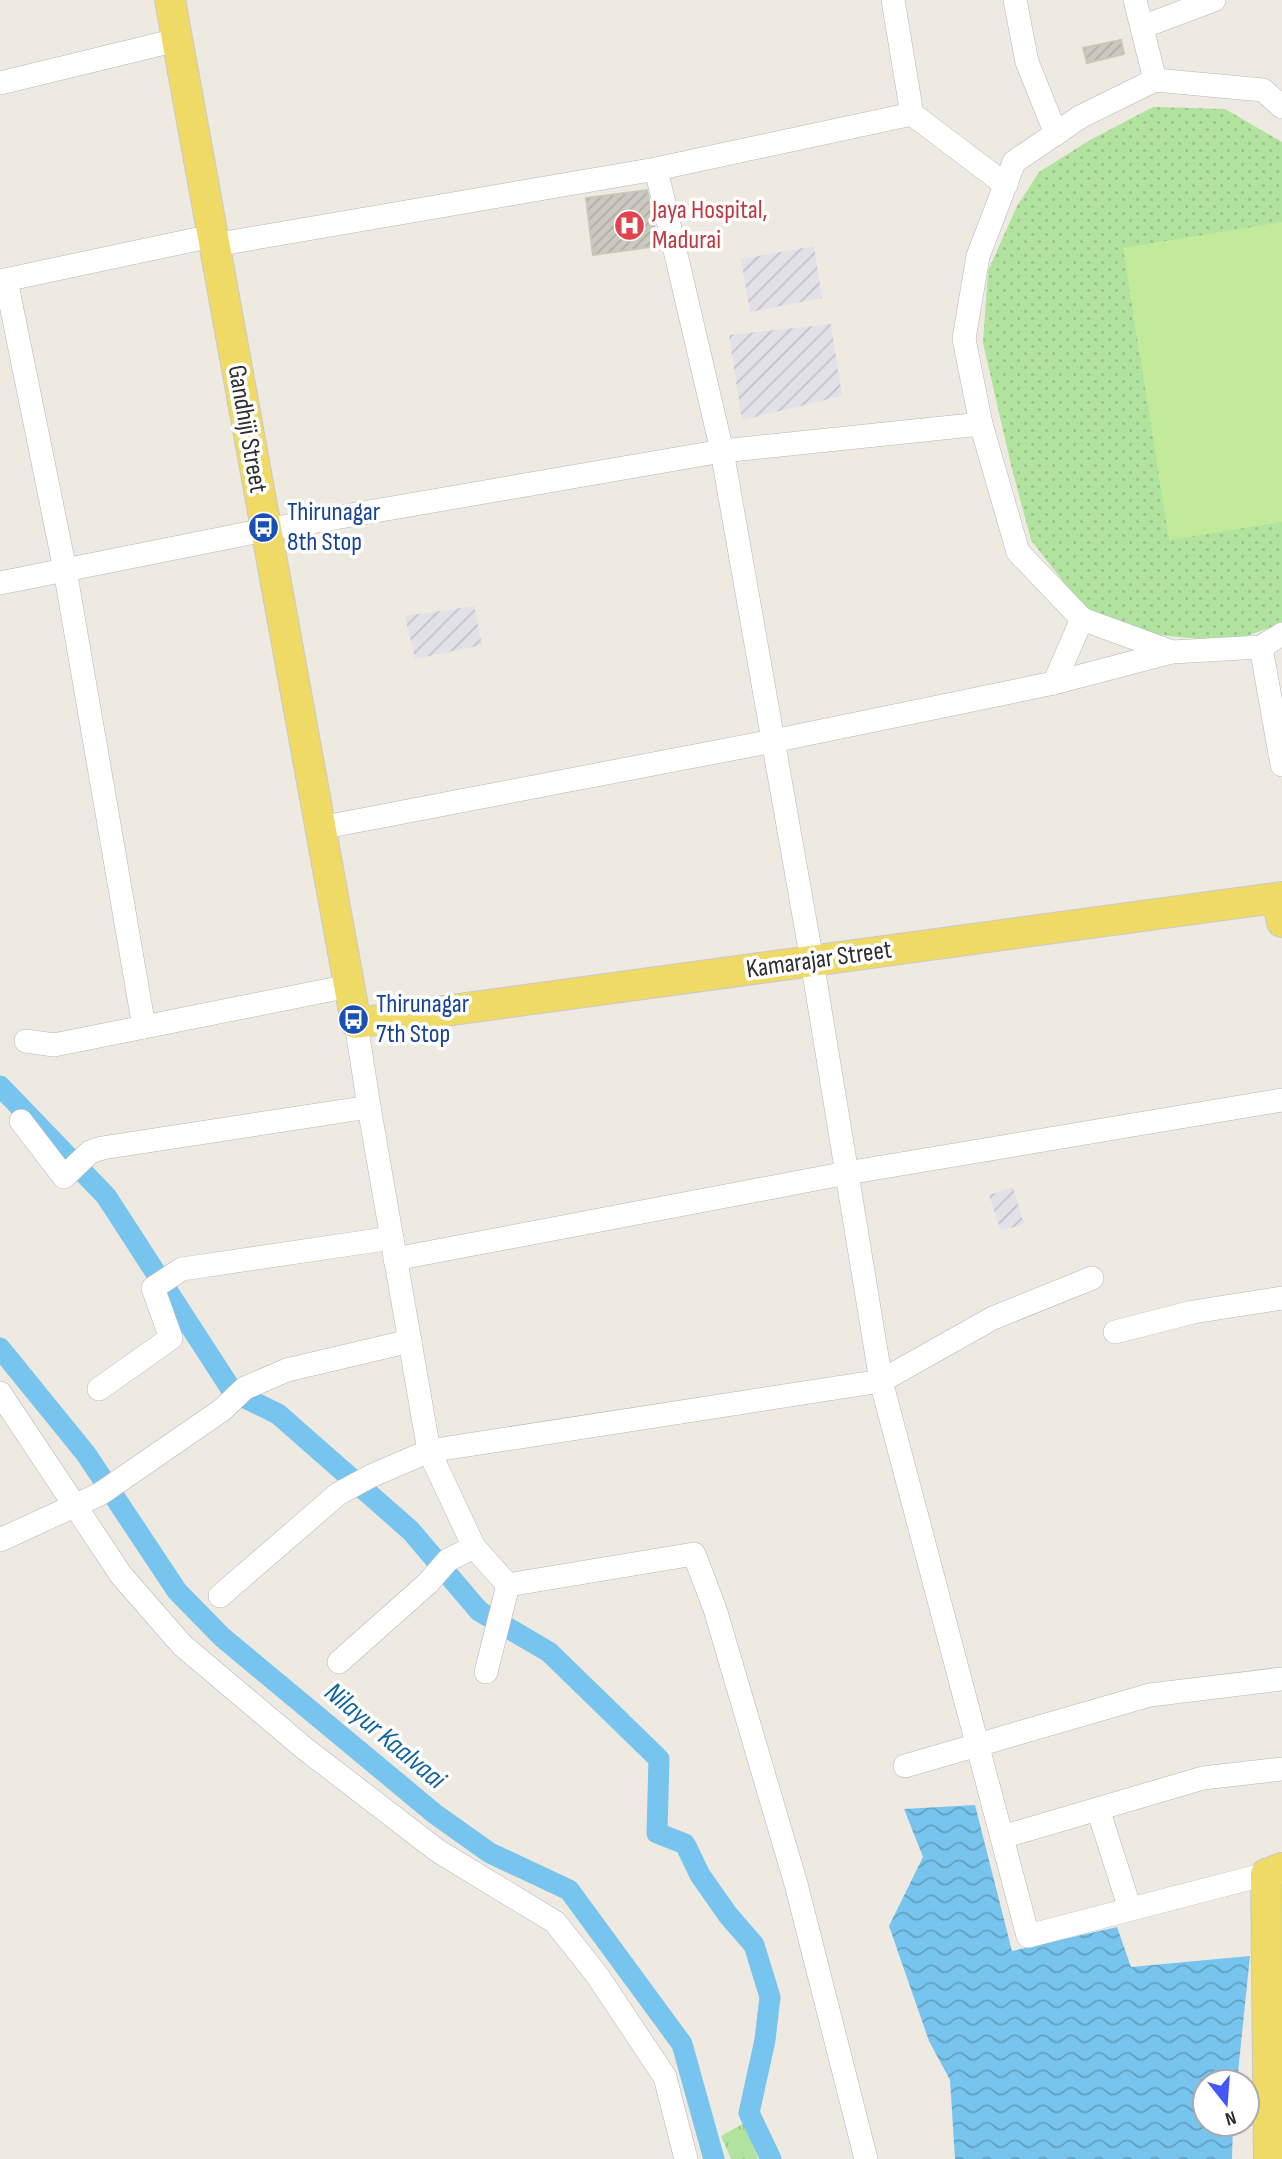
<svg xmlns="http://www.w3.org/2000/svg" width="1282" height="2159" viewBox="0 0 1282 2159" font-family="'Sofia Sans Condensed',sans-serif">
<style>
.industrial{fill:url(#industrial-furrows)}
.grass{fill:url(#grass-tufts)}
.park{fill:url(#park-dots)}
.pitch{fill:#c3ea9b}
.water{fill:url(#water-waves)}
.lines{fill:none;stroke-linecap:round;stroke-linejoin:round}
.canal{stroke:#77c5ee;stroke-width:21}
.building{fill:url(#building-hatch);stroke:#cac6ba;stroke-width:2}
.minor-casing{stroke:#b4b6c0;stroke-width:24}
.major-casing{stroke:#c9c9c9;stroke-width:32}
.minor{stroke:#fff;stroke-width:23}
.major{stroke:#efda65;stroke-width:30}
.labels{text-anchor:middle;dominant-baseline:central;stroke-width:7;stroke-linejoin:round;paint-order:stroke}
.health-label{font-size:26px;fill:#be3a42;stroke:#fff;text-anchor:start}
.street-label{font-size:26px;fill:#2e2e2e;stroke:#fff}
.transit-label{font-size:26px;fill:#164399;stroke:#fff;text-anchor:start}
.water-label{font-size:28px;font-style:italic;fill:#10639f;stroke:#fff}
</style>
<defs>
<pattern id="industrial-furrows" width="10" height="10" patternUnits="userSpaceOnUse" patternTransform="scale(1.75)"><rect width="10" height="10" fill="#e3e1e8"/><path d="M-1 1l2-2M0 10L10 0M9 11l2-2" fill="none" stroke="#c3c1c7"/></pattern>
<pattern id="grass-tufts" width="24" height="20" patternUnits="userSpaceOnUse" patternTransform="scale(1.75)"><rect width="24" height="20" fill="#b1e39f"/><path d="M3 7l-1-3M5 7V3M7 7l1-3M15 17l-1-3M17 17v-4M19 17l1-3" fill="none" stroke="#99c389"/></pattern>
<pattern id="park-dots" width="8" height="8" patternUnits="userSpaceOnUse" patternTransform="scale(1.75)"><rect width="8" height="8" fill="#b1e39f"/><path d="M2 2h.1M6 6h.1" fill="none" stroke="#99c389" stroke-width="1.8" stroke-linecap="round"/></pattern>
<pattern id="water-waves" width="16" height="10" patternUnits="userSpaceOnUse" patternTransform="scale(1.75)"><rect width="16" height="10" fill="#77c5ee"/><path d="M0 5q4-4 8 0t8 0" fill="none" stroke="#62a0c1"/></pattern>
<pattern id="building-hatch" width="6" height="6" patternUnits="userSpaceOnUse" patternTransform="scale(1.75)"><rect width="6" height="6" fill="#cac8bf"/><path d="M-1 1l2-2M0 6l6-6M5 7l2-2" fill="none" stroke="#aeaca4"/></pattern>
</defs>
<rect width="100%" height="100%" fill="#eeeae1"/>
<g class="industrial">
<polygon points="814,246 822,298 750,312 741,259"/>
<polygon points="831,324 842,396 742,420 729,335"/>
<polygon points="474,606 482,645 415,659 405,616"/>
<polygon points="1013,1187 1024,1224 1001,1231 989,1195"/>
</g>
<polygon class="grass" points="746,2122 758,2159 731,2159 721,2136"/>
<polygon class="park" points="1153,107 1225,109 1282,142 1282,623 1230,642 1140,633 1082,606 1031,540 1011,465 983,343 988,271 1017,206 1039,172 1090,140"/>
<polygon class="pitch" points="1282,222 1282,522 1169,540 1123,248"/>
<polygon class="water" points="975,1805 1012,1951 1117,1927 1131,1967 1250,1956 1237,2082 1205,2082 1205,2124 1233,2124 1232,2159 955,2159 950,2080 929,2041 889,1926 923,1857 904,1809"/>
<g class="lines">
<g class="canal">
<polyline points="0,1086 106,1196 233,1392 278,1414 411,1531 479,1611 549,1652 659,1759 657,1833 685,1844 700,1875 728,1915 754,1945 770,1997 765,2040 749,2113 771,2159"/>
<polyline points="0,1348 86,1454 177,1591 222,1637 435,1814 490,1853 569,1890 682,2044 714,2159"/>
</g>
</g>
<g class="building">
<polygon points="1121,40 1124,54 1087,63 1083,48"/>
<polygon points="647,190 658,246 593,255 586,198"/>
</g>
<g class="lines">
<defs>
<g id="minor">
<polyline points="1015,0 1027,62 1056,134"/>
<polyline points="1135,0 1155,80"/>
<polyline points="1142,27 1214,0"/>
<polyline points="0,83 177,40"/>
<polyline points="1282,107 1263,90 1155,80 1080,117 1014,162 978,256 964,339 981,424 1018,552 1082,619 1172,652 1261,647 1282,634"/>
<polyline points="912,114 1006,185"/>
<polyline points="656,169 912,114 893,0"/>
<polyline points="214,245 656,169 722,451 812,961 881,1381 993,1318 1092,1278"/>
<polyline points="6,280 65,570 144,1027"/>
<polyline points="0,281 212,236"/>
<polyline points="0,583 265,530 722,451 981,424"/>
<polyline points="1261,647 1282,765"/>
<polyline points="1054,683 1172,652"/>
<polyline points="320,828 773,741 1054,683 1082,619"/>
<polyline points="356,1023 369,1107 429,1451 881,1381 1028,1936 1266,1874"/>
<polyline points="26,1041 54,1045 349,986"/>
<polyline points="21,1121 64,1177 90,1152 102,1148 369,1107"/>
<polyline points="395,1259 847,1173 1282,1100"/>
<polyline points="1115,1332 1193,1312 1282,1298"/>
<polyline points="99,1389 171,1338 153,1288 182,1269 392,1238"/>
<polyline points="0,1393 121,1575 182,1645 304,1748 438,1851 555,1922 597,1975 665,2077 686,2159"/>
<polyline points="0,1540 100,1494 222,1410 245,1388 287,1370 410,1341"/>
<polyline points="220,1596 338,1494 371,1476 429,1451 474,1547 508,1585 694,1554 715,1609 796,1884 866,2159"/>
<polyline points="339,1662 428,1583 448,1560 474,1547"/>
<polyline points="486,1672 508,1585"/>
<polyline points="905,1766 1150,1695 1282,1679"/>
<polyline points="1098,1809 1130,1909"/>
<polyline points="1002,1837 1203,1778 1282,1769"/>
</g>
<g id="major">
<polyline points="170,0 356,1023 1282,897"/>
<polyline points="1277,898 1282,922"/>
<polyline points="1269,2159 1266,1874 1282,1868"/>
</g>
</defs>
<use href="#minor" class="minor-casing"/>
<use href="#major" class="major-casing"/>
<use href="#minor" class="minor"/>
<use href="#major" class="major"/>
</g>
<defs>
<symbol id="hospital-disc" viewBox="-11 -11 22 22"><circle r="9.5" fill="#e0444e" stroke="#fff"/><path d="M-5-5h3v3.5h4V-5h3V5h-3V1.5h-4V5h-3Z" fill="#fff"/></symbol>
<symbol id="bus-disc" viewBox="-11 -11 22 22"><circle r="9.5" fill="#1a4fb4" stroke="#fff"/><path d="M-5-6H5V4H4V6H2V4H-2V6H-4V4H-5ZM-3.5-4V0h7V-4ZM-3.5 1.2v1.5H-2V1.2ZM2 1.2v1.5H3.5V1.2Z" fill="#fff"/></symbol>
</defs>
<g fill-rule="evenodd">
<use href="#hospital-disc" x="612" y="208" width="35" height="35"/>
<use href="#bus-disc" x="246" y="510" width="35" height="35"/>
<use href="#bus-disc" x="336" y="1002" width="35" height="35"/>
</g>
<g class="labels">
<g class="health-label">
<text x="652" y="210">Jaya Hospital,<tspan x="652" dy="30">Madurai</tspan></text>
</g>
<g class="street-label">
<text transform="translate(247 429) rotate(80)">Gandhiji Street</text>
<text transform="translate(819 960) rotate(-8)">Kamarajar Street</text>
</g>
<g class="transit-label">
<text x="287" y="512">Thirunagar<tspan x="287" dy="30">8th Stop</tspan></text>
<text x="376" y="1004">Thirunagar<tspan x="376" dy="30">7th Stop</tspan></text>
</g>
<g class="water-label">
<text transform="translate(385 1736) rotate(40)">Nilayur Kaalvaai</text>
</g>
</g>
<g transform="translate(1226 2103) rotate(163)"><circle r="33" fill="#ffffff" stroke="#ababab" stroke-width="2"/>
<path d="M0-5L12 26L0 18L-12 26Z" fill="#4558f7"/>
<text y="-10" font-size="19" font-weight="bold" text-anchor="middle" fill="#2e2e2e">N</text>
</g>
</svg>
